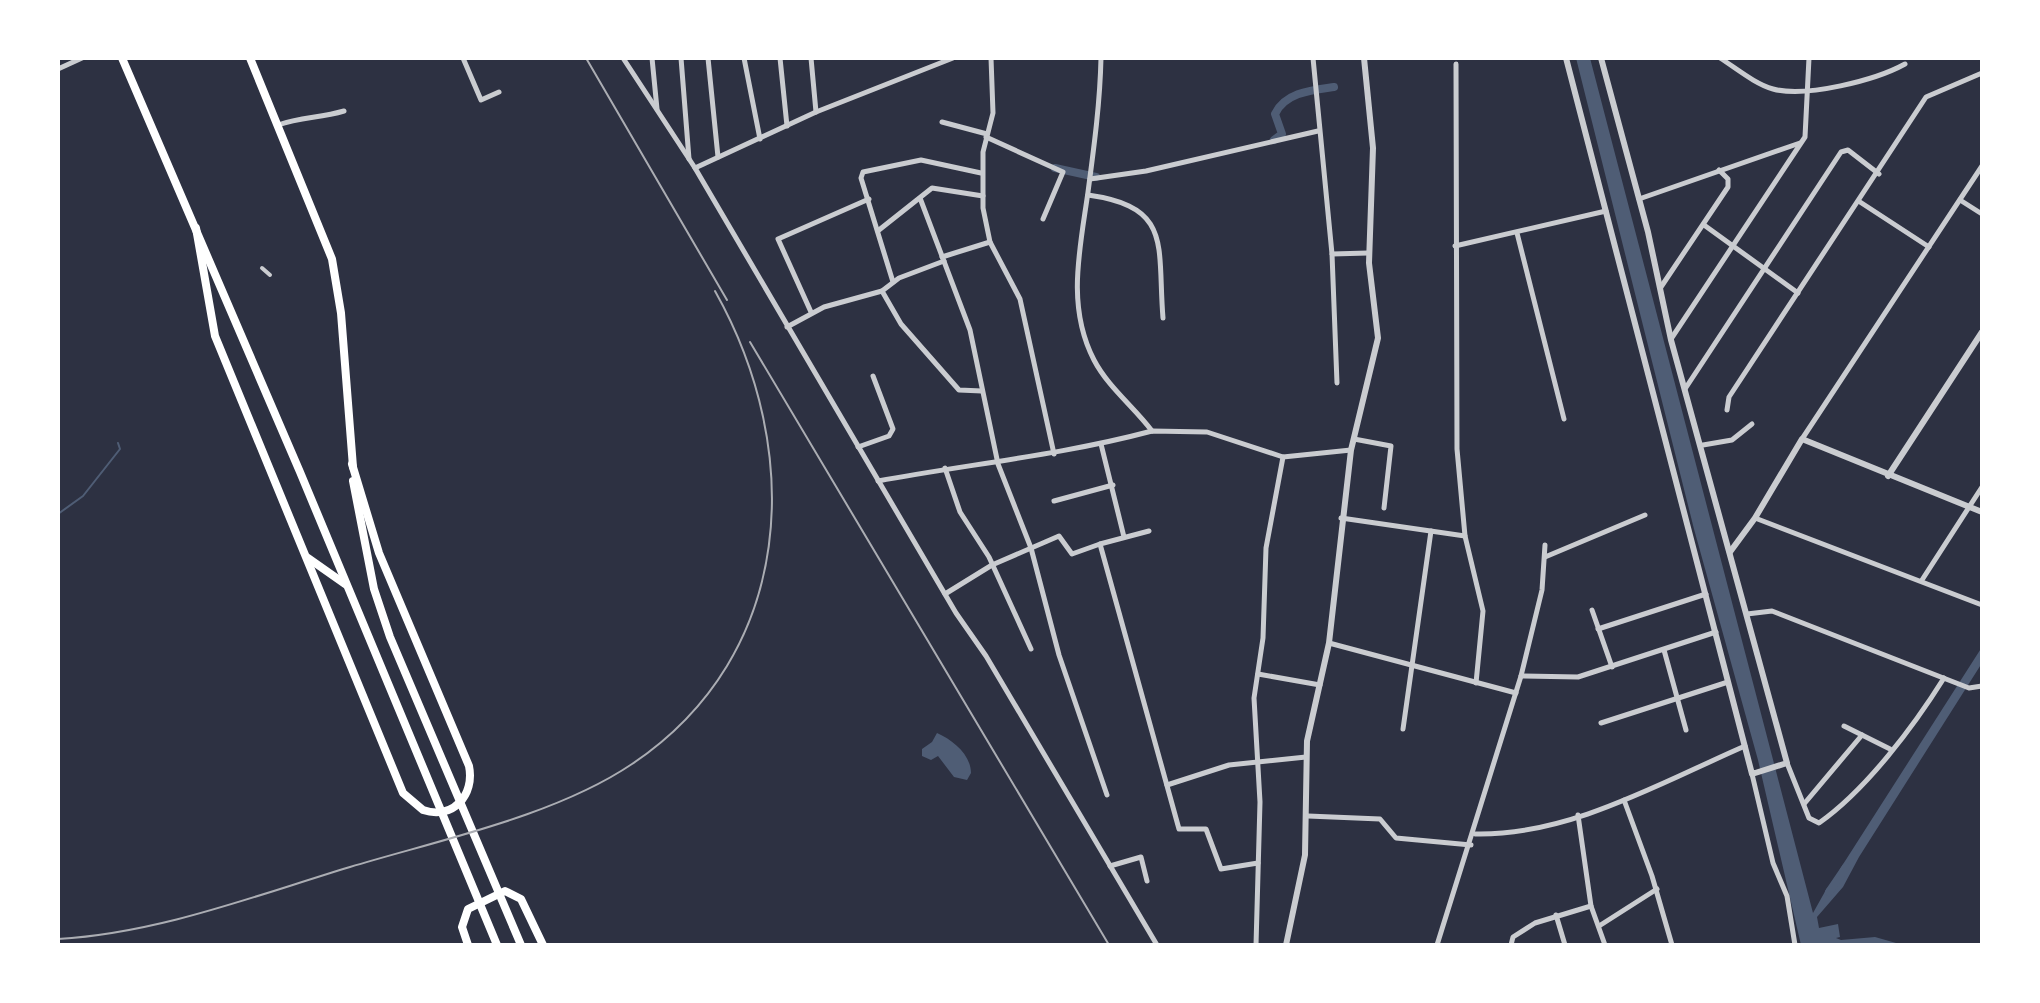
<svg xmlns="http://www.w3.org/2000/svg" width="2040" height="1003" viewBox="0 0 2040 1003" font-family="'Nunito Sans',sans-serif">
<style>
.water{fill:#4f5d75}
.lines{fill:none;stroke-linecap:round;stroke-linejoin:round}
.stream{stroke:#4f5d75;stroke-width:2}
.canal{stroke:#4f5d75;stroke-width:8}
.pedestrian{stroke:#caccd0;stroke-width:4}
.minor{stroke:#caccd0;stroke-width:5}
.tertiary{stroke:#caccd0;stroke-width:6}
.trunk{stroke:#fff;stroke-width:8}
.tram{stroke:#abadb3;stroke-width:2}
</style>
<rect width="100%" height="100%" fill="#2d3142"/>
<g class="water">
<polygon points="1576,58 1590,58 1813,913 1827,888 1836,883 1840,869 1982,647 1982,663 1859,857 1843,887 1817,917 1819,928 1838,924 1840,937 1836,938 1841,940 1875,937 1903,945 1801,945 1758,760 1694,529"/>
<path d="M937,733c16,7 34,22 34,40l-4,7 -13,-3 -16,-21 -7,4 -9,-4v-7l10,-7z"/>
</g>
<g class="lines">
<polyline class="stream" points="58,514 83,496 120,449 118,443"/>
<g class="canal">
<path d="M1274,140l8,-6 -7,-20c10,-22 38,-24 59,-27"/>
<polyline points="1055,168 1096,177"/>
<polyline points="1829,892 1846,867"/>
</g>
<polyline class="pedestrian" points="262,268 270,275"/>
<g class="minor">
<polyline points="463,58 481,100 499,92"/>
<polyline points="623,58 695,168 956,613 986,656 1157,945"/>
<polyline points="652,58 657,109"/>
<polyline points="681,58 689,159"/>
<polyline points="708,58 718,157"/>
<polyline points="744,58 760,139"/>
<polyline points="780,58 787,126"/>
<polyline points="811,58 816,112"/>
<polyline points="991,58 993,113 983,152 983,208 990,242 1020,299 1054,454"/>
<path d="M1101,58c-1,45 -7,89 -13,134 -8,57 -22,114 6,168 14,27 40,47 58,71"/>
<polyline points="1313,58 1332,254 1337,383"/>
<path d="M1720,58c16,10 35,26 53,31 33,9 103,-9 132,-25"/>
<polyline points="1456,64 1457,449 1465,536 1483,611 1476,683"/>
<polyline points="58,69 82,58"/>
<polyline points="942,122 987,134"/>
<path d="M278,125c23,-8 42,-7 66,-14"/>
<polyline points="986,137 1063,172 1043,219"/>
<polyline points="695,168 816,112 953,58"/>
<polyline points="1090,179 1146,171 1318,131"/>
<path d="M1088,195c85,12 69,50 75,123"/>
<polyline points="920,198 970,330 998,464 1031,548 1059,655 1107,795"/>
<polyline points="1639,199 1800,143"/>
<polyline points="1960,200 1982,214"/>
<polyline points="1860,202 1929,247"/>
<polyline points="1704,225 1798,293"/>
<polyline points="879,230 932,188 983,196"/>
<polyline points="1517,233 1564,419"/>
<polyline points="1455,246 1606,211"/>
<polyline points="1332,254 1368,253"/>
<polyline points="942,257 990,242"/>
<polyline points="893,282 861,178 863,172 921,160 981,173"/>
<polyline points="1661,287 1728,187 1728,179 1719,170"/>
<polyline points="882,291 901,324 959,390 982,391"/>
<polyline points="811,312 778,239 869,199"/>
<polyline points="787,327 824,307 882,291 899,278 944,261"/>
<polyline points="1671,339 1805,137 1809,58"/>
<polyline points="1685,389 1841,152 1848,150 1879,174"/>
<polyline points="1727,410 1729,397 1926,97 1982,73"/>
<polyline points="1354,439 1391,446 1384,508"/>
<polyline points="1802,439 1982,166"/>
<polyline points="1101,444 1124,537"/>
<polyline points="1703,445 1732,440 1752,424"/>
<polyline points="858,447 889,436 893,429 873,376"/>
<polyline points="945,468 960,512 989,557 1031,649"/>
<path d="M878,481c92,-17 184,-26 274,-50l55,1 76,25 68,-7"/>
<polyline points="1054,501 1113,485"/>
<polyline points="1341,518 1465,536"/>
<polyline points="1755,518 1982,605"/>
<polyline points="1149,531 1100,544 1179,829 1206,829 1221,869 1258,863"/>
<polyline points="1545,557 1645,515"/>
<polyline points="1922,580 1982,487"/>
<polyline points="945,594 992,565 1059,536 1072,554 1100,544"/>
<polyline points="1592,610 1612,667"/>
<polyline points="1747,614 1772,611 1969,688 1982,686"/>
<polyline points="1598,629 1706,594"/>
<polyline points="1329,643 1516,693"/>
<polyline points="1664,650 1686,730"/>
<polyline points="1258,674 1320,685"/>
<polyline points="1521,676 1578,677 1716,632"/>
<polyline points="1601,723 1728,682"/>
<polyline points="1844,726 1890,749"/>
<polyline points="1403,729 1431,531"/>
<path d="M1787,763l22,55 10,5c47,-33 95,-97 125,-145"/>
<polyline points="1752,774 1773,863 1787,896 1795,945"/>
<polyline points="1167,785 1229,765 1306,757"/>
<polyline points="1624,800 1652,876 1672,945"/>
<polyline points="1804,804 1862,735"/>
<polyline points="1578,815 1591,906 1605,945"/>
<polyline points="1308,816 1380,819 1396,838 1471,845"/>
<path d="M1475,834c94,2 185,-51 270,-88"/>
<polyline points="1110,866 1141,857 1147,881"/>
<polyline points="1556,915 1565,945"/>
<polyline points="1599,926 1657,889"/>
<polyline points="1256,945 1260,802 1254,698 1263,638 1266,548 1283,457"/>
<polyline points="1437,945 1521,676 1542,590 1545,545"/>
<polyline points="1511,945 1513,937 1535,923 1591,906"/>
</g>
<g class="tertiary">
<polyline points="1566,58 1752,774 1787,763 1671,340 1648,232 1601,58"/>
<polyline points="1888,476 1982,332"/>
<polyline points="1730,552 1755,518 1802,439 1982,512"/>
<polyline points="1286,945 1305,855 1307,741 1329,643 1351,450 1378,338 1369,263 1373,148 1364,58"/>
</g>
<g class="trunk">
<polyline points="122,58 300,472 497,945"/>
<polyline points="250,58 332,259 341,313 353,467"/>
<path d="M196,228l19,108 188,457 20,17c30,10 52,-15 46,-44l-90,-213 -27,-89"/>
<polyline points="353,481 374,589 390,637 521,945"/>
<polyline points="308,558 345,584"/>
<polyline points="468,945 462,927 468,909 505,891 521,899 543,945"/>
</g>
<g class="tram">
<polyline points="586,58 727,300"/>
<polyline points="750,342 1109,945"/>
<path d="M58,939c101,-6 196,-43 292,-72 89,-27 205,-51 282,-103 164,-110 173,-313 83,-473"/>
</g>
</g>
<rect width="2040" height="1003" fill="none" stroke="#ffffff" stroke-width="120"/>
</svg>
